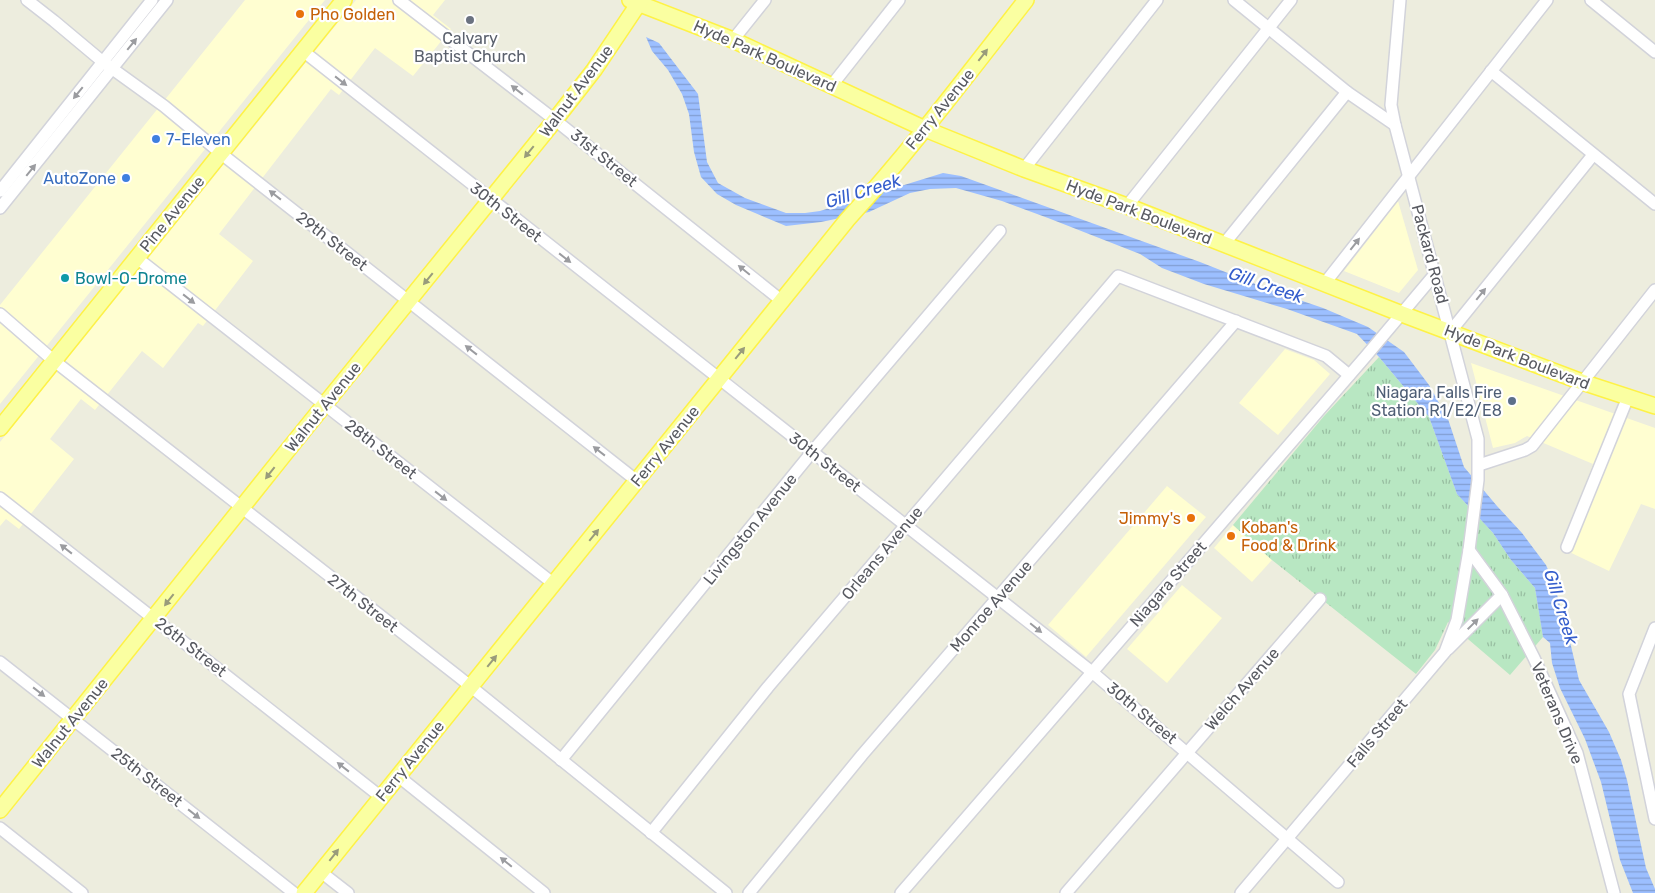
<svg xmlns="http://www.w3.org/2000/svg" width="1655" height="893" viewBox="0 0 1655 893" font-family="Rubik,sans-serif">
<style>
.commercial{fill:#fffed1}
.park{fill:url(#park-tufts)}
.water{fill:url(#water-rules)}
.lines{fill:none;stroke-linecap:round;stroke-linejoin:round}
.minor-casing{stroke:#d2d3da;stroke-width:14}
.major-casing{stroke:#fef246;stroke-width:18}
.minor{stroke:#fff;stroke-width:11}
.major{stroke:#faffa1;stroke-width:15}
.oneway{fill:#9b9ca0}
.oneway2{fill:#999c7b}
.food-dot{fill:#e8710a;stroke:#fff;stroke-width:2}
.worship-dot{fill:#6b7280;stroke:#fff;stroke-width:2}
.shop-dot{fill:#3f7fe0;stroke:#fff;stroke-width:2}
.culture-dot{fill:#0f9aa8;stroke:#fff;stroke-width:2}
.service-dot{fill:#5c6f8a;stroke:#fff;stroke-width:2}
.labels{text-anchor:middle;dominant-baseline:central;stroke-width:4.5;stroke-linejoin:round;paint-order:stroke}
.food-label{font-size:16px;fill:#c56008;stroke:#fff;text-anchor:start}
.worship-label{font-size:16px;fill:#5b616d;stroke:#fff}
.street-label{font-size:16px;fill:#585a61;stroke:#fff}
.shop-label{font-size:16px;fill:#366cbe;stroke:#fff;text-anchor:start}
.culture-label{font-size:16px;fill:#0d838f;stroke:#fff;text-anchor:start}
.service-label{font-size:16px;fill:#4e5e75;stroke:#fff;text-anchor:end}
.water-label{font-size:18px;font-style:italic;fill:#355ecc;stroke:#fff}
</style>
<defs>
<pattern id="park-tufts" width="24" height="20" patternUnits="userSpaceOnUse" patternTransform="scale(1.25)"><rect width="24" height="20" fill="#b8e7c2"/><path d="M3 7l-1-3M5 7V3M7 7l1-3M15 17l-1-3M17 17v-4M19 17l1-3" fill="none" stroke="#98bea1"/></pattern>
<pattern id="water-rules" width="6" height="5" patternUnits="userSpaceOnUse" patternTransform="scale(1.25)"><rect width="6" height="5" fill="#9cbfff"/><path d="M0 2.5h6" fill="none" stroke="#829ed2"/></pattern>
</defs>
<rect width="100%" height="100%" fill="#ededde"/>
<g class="commercial">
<polygon points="245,0 325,0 0,404 0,305"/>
<polygon points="356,0 445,0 433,15 451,29 413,76 375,48 339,95 331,89 219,234 253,261 203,326 198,323 163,368 142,351 95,410 81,399 50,439 74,459 19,529 6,519 0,526 0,442"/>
<polygon points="1398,201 1418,270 1399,293 1344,271"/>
<polygon points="1285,349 1314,360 1330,374 1278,435 1239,403"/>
<polygon points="1471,363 1655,428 1655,509 1641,504 1609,571 1561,548 1593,464 1527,436 1515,443 1493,448"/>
<polygon points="1167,486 1206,517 1086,657 1048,625"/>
<polygon points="1233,525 1272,560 1252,582 1214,548"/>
<polygon points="1182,585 1222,618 1167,683 1127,649"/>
</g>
<polygon class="park" points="1379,357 1429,417 1457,494 1493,533 1511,560 1535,588 1543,637 1510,675 1448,622 1435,650 1416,674 1272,560 1233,525 1324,416"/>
<polygon class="water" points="646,37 659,43 698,94 707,162 718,183 745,198 786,213 805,213 820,211 943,173 961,176 1200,262 1276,292 1323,308 1368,327 1404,352 1429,385 1448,419 1464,467 1497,506 1522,533 1546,565 1553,581 1567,629 1579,680 1609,732 1621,760 1627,780 1646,868 1655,889 1655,893 1633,893 1620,860 1601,782 1585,739 1560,688 1552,663 1550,643 1543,637 1535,588 1511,560 1493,533 1457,494 1429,417 1379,357 1357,334 1287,309 1204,284 1162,268 1140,254 1048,218 1002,201 956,188 930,189 910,193 869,212 821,222 786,226 736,205 717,194 701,177 694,152 689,114 682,94 668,70 652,51"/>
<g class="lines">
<defs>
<g id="minor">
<polyline points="27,0 54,21 103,62 164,106 228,159 637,481"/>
<polyline points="399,0 555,120 782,301"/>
<polyline points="1234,0 1347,92 1395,125"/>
<polyline points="1591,0 1655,52"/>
<polyline points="733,40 765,0"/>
<polyline points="303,51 1092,672 1338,882"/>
<polyline points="1491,71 1655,204"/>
<polyline points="832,85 899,0"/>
<polyline points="1024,169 1157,0"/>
<polyline points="0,191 152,0"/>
<polyline points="1127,206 1291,0"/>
<polyline points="0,208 167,0"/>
<polyline points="1224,244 1347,92"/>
<polyline points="137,258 554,584"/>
<polyline points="1325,283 1547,0"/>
<polyline points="0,314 53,360 459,677 726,893"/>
<polyline points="1450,332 1593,155"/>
<polyline points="1479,465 1525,450 1532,446 1655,290"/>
<polyline points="0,498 381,797"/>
<polyline points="1567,547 1628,397"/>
<polyline points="1469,550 1502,595 1534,658 1577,753 1614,893"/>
<polyline points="1655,628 1629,694 1655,819"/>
<polyline points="1448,649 1502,595"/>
<polyline points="0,662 294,893"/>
<polyline points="561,760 812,452 1000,231"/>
<polyline points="398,776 544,893"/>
<polyline points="0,828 82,893"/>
<polyline points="651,833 768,687 1118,276 1326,356 1349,375"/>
<polyline points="321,872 348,893"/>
<polyline points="749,893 862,755 1236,321"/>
<polyline points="901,893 1366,356 1435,274"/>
<polyline points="1066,893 1320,599"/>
<polyline points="1241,893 1445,652 1457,620 1469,550 1478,480 1478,439 1395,125 1391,105 1400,0"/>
</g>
<g id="major">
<polyline points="630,0 733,40 925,129 1024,169 1127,206 1402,314 1582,382 1655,406"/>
<polyline points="0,428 344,0"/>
<polyline points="0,810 283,456 555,120 594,70 641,0"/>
<path d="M304,893l543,-673c64,-70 121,-146 179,-220"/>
</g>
</defs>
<use href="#minor" class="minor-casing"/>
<use href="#major" class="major-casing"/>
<use href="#minor" class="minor"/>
<use href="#major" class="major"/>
</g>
<defs><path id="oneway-solid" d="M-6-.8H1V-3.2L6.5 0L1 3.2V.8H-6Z" transform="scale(1.25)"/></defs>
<g class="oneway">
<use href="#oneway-solid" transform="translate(132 44) rotate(-51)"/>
<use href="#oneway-solid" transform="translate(341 81) rotate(38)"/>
<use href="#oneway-solid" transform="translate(517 90) rotate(-142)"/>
<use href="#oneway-solid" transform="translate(78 93) rotate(129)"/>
<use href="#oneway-solid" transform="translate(31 170) rotate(-51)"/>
<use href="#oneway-solid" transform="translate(275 195) rotate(-142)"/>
<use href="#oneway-solid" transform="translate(1355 244) rotate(-52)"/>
<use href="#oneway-solid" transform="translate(565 258) rotate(38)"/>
<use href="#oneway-solid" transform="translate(744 270) rotate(-141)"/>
<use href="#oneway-solid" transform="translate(1481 294) rotate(-51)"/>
<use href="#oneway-solid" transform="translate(189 299) rotate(38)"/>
<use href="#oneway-solid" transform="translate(471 350) rotate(-142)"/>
<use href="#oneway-solid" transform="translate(599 451) rotate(-142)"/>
<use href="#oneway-solid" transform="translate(441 496) rotate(38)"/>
<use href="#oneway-solid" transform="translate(66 549) rotate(-142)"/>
<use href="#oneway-solid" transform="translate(1473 624) rotate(-45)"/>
<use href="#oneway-solid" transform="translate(1036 628) rotate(39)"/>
<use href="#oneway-solid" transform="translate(39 692) rotate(38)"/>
<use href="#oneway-solid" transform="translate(343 767) rotate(-142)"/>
<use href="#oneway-solid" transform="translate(194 814) rotate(38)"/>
<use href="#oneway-solid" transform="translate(506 862) rotate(-141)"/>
</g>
<g class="oneway2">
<use href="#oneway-solid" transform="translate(983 55) rotate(-52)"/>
<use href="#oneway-solid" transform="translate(529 152) rotate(129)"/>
<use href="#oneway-solid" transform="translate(428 279) rotate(129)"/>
<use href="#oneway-solid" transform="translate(740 353) rotate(-51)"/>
<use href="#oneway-solid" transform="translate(270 473) rotate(128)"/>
<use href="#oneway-solid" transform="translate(594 535) rotate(-51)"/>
<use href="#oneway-solid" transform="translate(169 600) rotate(128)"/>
<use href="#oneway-solid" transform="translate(492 661) rotate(-51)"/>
<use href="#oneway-solid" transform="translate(334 855) rotate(-52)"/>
</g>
<g class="food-dot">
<circle cx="300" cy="14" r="5"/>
<circle cx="1191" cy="518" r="5"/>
<circle cx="1231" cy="536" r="5"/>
</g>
<circle class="worship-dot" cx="470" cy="20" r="5"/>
<g class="shop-dot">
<circle cx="156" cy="139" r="5"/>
<circle cx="126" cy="178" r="5"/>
</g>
<circle class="culture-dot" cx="65" cy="278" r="5"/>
<circle class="service-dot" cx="1512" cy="401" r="5"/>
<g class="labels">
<g class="food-label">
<text x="310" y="14">Pho Golden</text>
<text x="1181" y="518" text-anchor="end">Jimmy's</text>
<text x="1241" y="527">Koban's<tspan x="1241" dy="18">Food &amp; Drink</tspan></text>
</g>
<g class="worship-label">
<text x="470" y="38">Calvary<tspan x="470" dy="18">Baptist Church</tspan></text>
</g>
<g class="street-label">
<text transform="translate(765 56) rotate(24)">Hyde Park Boulevard</text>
<text transform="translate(576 91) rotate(-53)">Walnut Avenue</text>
<text transform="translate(940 109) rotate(-51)">Ferry Avenue</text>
<text transform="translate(604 158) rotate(39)">31st Street</text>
<text transform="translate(506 212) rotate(38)">30th Street</text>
<text transform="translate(1139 212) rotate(21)">Hyde Park Boulevard</text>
<text transform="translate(172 214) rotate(-51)">Pine Avenue</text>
<text transform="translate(332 241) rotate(38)">29th Street</text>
<text transform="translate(1430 254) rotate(75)">Packard Road</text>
<text transform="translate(1517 357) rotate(21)">Hyde Park Boulevard</text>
<text transform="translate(323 407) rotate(-51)">Walnut Avenue</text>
<text transform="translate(665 446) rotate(-51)">Ferry Avenue</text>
<text transform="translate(381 449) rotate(38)">28th Street</text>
<text transform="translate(825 462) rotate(38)">30th Street</text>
<text transform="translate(750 529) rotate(-51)">Livingston Avenue</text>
<text transform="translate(882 553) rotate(-50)">Orleans Avenue</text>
<text transform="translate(1168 584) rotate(-49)">Niagara Street</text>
<text transform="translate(363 603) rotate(38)">27th Street</text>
<text transform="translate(991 606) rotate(-49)">Monroe Avenue</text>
<text transform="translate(191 647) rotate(38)">26th Street</text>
<text transform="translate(1242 689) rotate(-49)">Welch Avenue</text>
<text transform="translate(1142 713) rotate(40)">30th Street</text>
<text transform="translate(1557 713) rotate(67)">Veterans Drive</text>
<text transform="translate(70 723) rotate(-51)">Walnut Avenue</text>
<text transform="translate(1377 733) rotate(-50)">Falls Street</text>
<text transform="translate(410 761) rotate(-51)">Ferry Avenue</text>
<text transform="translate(147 777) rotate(38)">25th Street</text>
</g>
<g class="shop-label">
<text x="166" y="139">7-Eleven</text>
<text x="116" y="178" text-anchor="end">AutoZone</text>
</g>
<g class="culture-label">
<text x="75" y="278">Bowl-O-Drome</text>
</g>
<g class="service-label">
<text x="1502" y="392">Niagara Falls Fire<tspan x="1502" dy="18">Station R1/E2/E8</tspan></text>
</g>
<g class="water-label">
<text transform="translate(863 191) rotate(-17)">Gill Creek</text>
<text transform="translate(1266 285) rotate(19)">Gill Creek</text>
<text transform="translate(1561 607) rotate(73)">Gill Creek</text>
</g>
</g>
</svg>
